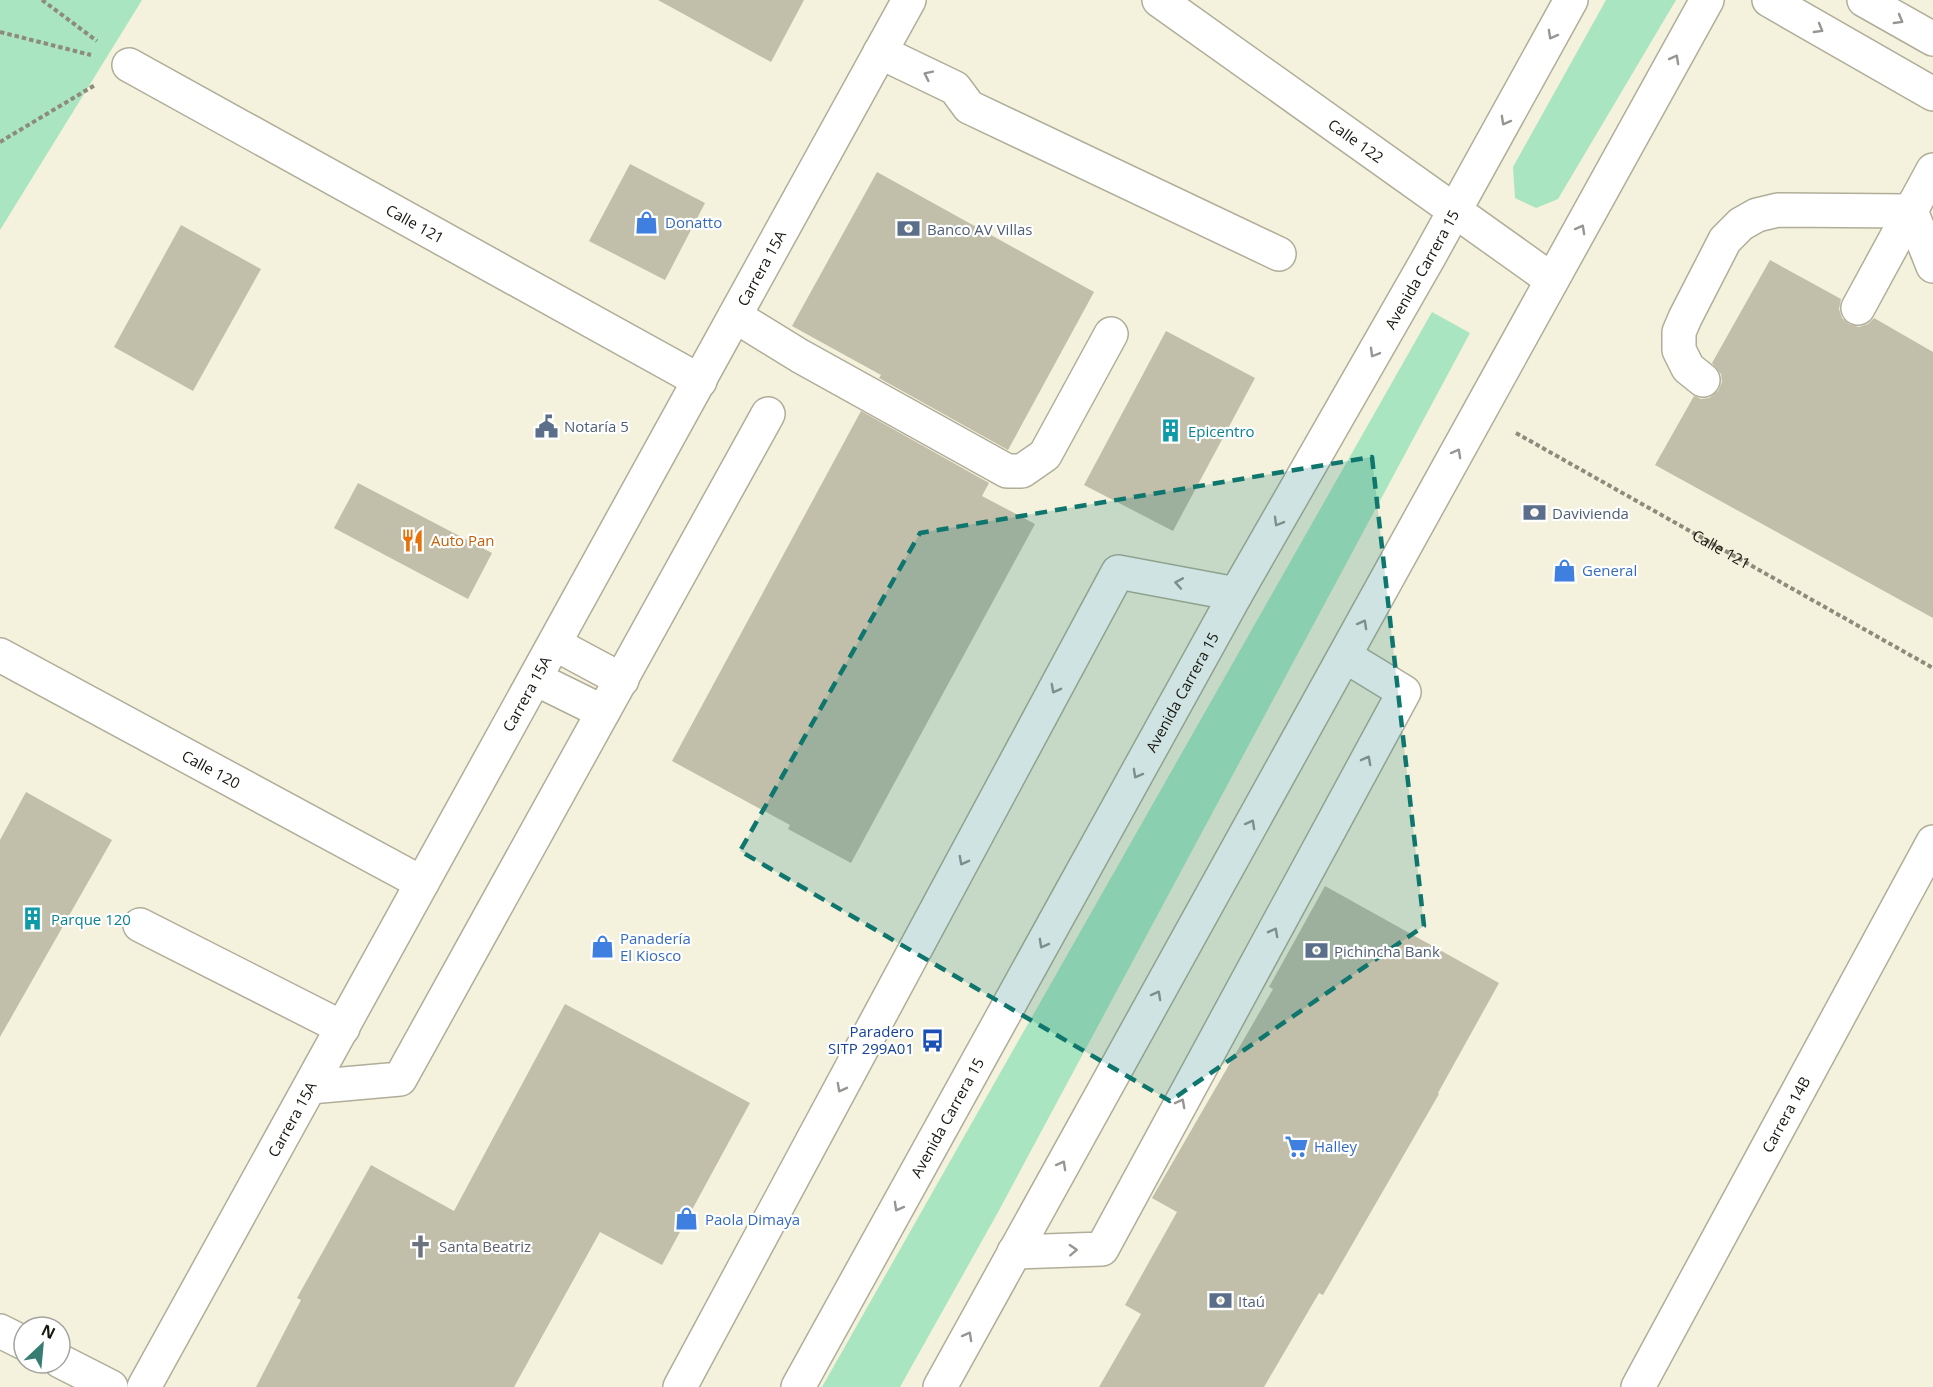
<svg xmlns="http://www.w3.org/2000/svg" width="1933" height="1387" viewBox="0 0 1933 1387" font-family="'Open Sans',sans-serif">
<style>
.green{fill:#a9e5c0}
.building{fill:#c1beaa}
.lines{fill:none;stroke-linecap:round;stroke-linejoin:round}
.minor-casing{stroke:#b0ad99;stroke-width:36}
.major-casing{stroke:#b0ad99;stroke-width:36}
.path{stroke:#8e8b7d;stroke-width:4;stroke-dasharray:4.5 3;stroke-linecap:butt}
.minor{stroke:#fff;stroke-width:33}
.major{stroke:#fff;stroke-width:33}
.oneway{stroke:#979693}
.marked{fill:#0f766e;fill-opacity:0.2;stroke:#0f766e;stroke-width:4.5;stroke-dasharray:12 8;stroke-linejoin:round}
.labels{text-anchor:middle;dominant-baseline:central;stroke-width:4.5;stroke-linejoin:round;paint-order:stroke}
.street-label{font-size:15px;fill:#18160f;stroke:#fff}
.shop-label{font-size:15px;fill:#366cbe;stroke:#fff;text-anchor:start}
.service-label{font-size:15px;fill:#4e5e75;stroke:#fff;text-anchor:start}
.culture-label{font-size:15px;fill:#0d838f;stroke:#fff;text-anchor:start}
.food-label{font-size:15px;fill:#c56008;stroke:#fff;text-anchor:start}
.transit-label{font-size:15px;fill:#164399;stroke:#fff;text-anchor:end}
.worship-label{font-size:15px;fill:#5b616d;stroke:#fff;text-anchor:start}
</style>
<rect width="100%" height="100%" fill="#f4f1dc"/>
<g class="green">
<polygon points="0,0 142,0 0,230"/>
<polygon points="1606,0 1676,0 1558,199 1536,208 1515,198 1513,167"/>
<polygon points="1432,312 1470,333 997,1214 900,1387 822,1387"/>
</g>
<g class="building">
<polygon points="658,0 804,0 771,62"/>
<polygon points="630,164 705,203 665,280 589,241"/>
<polygon points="877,172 1094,292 1008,450 879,378 881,375 792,326"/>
<polygon points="181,225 261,269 193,391 114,347"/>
<polygon points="1770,260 1841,299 1839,309 1842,318 1849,324 1859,327 1868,324 1874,318 1933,352 1933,618 1655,465 1694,396 1701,399 1709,398 1718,391 1722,382 1721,374 1712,363"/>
<polygon points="1166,331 1255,378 1173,531 1084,485"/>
<polygon points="861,411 989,483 982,496 1035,524 851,863 788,829 790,825 672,761"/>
<polygon points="358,483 492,553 468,599 334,528"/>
<polygon points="26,792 112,840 0,1037 0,840"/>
<polygon points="1325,886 1499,983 1438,1093 1439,1094 1323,1295 1319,1293 1264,1387 1099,1387 1141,1314 1125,1305 1177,1212 1152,1198 1273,989 1269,987"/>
<polygon points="565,1004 750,1103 662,1265 600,1232 514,1387 256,1387 301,1300 297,1298 371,1165 454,1211"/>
</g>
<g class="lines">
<defs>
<g id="minor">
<path id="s2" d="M1159,0l393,280"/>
<polyline points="1769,0 1933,94"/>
<polyline points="1864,0 1933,39"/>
<polyline points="880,52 955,88 969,107 1279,254"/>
<path id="s3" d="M129,65l571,316"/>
<polyline points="1858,308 1933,170"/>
<polyline points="735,316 800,356 1007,471 1022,471 1045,455 1111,334"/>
<polyline points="1703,380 1688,368 1679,350 1679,332 1685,318 1725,240 1741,224 1757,215 1778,210 1911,211 1933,266"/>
<polyline points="555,644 622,680"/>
<path id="s4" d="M0,655l422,228"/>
<polyline points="536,679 603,712"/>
<polyline points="140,925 343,1028"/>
<polyline points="310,1087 400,1079 768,414"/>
<polyline points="1014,1252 1102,1249 1404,692 1345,656"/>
<polyline points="0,1331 24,1343"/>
<polyline points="60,1361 111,1387"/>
<path id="s5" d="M144,1387l765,-1387"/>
<polyline points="680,1387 1118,572 1236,594"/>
<path id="s6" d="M1638,1387l295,-545"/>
</g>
<g id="major">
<path id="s7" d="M798,1387l438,-793 193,-337 142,-257"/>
<polyline points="940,1387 1707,0"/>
</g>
</defs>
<use href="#minor" class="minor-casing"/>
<use href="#major" class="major-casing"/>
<g class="path">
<polyline points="42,0 97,41"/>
<polyline points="0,32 91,55"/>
<polyline points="0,142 95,85"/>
<path id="s1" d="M1516,433l417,235"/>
</g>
<use href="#minor" class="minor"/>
<use href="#major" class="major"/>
</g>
<defs><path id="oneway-chevron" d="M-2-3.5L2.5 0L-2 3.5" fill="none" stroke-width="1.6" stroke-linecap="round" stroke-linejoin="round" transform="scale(1.5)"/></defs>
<g class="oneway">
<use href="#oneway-chevron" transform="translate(1899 20) rotate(30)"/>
<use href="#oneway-chevron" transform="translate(1819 29) rotate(30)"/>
<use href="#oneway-chevron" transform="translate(1552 35) rotate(119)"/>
<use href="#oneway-chevron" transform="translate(1675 59) rotate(-61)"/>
<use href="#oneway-chevron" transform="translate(928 75) rotate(-154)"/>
<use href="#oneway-chevron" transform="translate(1505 121) rotate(119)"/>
<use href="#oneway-chevron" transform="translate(1581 229) rotate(-61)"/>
<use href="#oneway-chevron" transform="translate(1374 353) rotate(120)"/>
<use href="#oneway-chevron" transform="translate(1457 453) rotate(-61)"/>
<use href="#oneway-chevron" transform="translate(1278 522) rotate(120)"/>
<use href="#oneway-chevron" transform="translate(1179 583) rotate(-170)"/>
<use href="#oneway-chevron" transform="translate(1363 624) rotate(-61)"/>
<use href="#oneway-chevron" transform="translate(1055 689) rotate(118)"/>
<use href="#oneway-chevron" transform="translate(1367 760) rotate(-62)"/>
<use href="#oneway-chevron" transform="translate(1137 774) rotate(119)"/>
<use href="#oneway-chevron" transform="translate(1251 824) rotate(-61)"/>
<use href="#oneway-chevron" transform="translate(963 861) rotate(118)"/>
<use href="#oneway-chevron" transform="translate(1274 932) rotate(-62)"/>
<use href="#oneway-chevron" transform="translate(1043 944) rotate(119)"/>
<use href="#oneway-chevron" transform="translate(1157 995) rotate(-61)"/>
<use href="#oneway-chevron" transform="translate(841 1088) rotate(118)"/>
<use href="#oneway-chevron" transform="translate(1181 1103) rotate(-62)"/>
<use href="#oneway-chevron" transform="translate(1062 1165) rotate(-61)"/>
<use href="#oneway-chevron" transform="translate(898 1207) rotate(119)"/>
<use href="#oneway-chevron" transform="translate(1073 1250) rotate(-3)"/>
<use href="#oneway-chevron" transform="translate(968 1336) rotate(-61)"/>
</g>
<path class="marked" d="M1372,457l52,469 -254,175 -430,-250 180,-318z"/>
<defs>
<symbol id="shop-bare" viewBox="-9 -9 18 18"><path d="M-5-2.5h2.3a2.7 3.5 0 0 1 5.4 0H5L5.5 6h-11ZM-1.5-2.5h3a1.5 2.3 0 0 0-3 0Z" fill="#3f7fe0" stroke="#fff" stroke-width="2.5" paint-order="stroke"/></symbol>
<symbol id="bank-bare" viewBox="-9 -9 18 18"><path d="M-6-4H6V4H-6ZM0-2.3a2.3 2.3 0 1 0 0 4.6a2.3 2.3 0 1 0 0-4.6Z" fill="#5c6f8a" stroke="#fff" stroke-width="2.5" paint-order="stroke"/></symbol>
<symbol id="civic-bare" viewBox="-9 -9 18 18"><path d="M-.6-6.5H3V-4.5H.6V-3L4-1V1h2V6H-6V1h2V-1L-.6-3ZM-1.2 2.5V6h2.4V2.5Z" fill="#5c6f8a" stroke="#fff" stroke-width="2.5" paint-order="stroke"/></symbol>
<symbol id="building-bare" viewBox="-9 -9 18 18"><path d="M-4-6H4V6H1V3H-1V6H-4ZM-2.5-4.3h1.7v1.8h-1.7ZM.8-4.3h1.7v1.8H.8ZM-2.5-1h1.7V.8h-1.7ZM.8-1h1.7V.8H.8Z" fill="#0f9aa8" stroke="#fff" stroke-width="2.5" paint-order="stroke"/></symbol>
<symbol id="restaurant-bare" viewBox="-9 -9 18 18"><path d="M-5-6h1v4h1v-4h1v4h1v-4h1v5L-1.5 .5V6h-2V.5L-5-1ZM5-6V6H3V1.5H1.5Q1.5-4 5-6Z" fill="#e8710a" stroke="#fff" stroke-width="2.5" paint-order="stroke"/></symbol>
<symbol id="bus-bare" viewBox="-9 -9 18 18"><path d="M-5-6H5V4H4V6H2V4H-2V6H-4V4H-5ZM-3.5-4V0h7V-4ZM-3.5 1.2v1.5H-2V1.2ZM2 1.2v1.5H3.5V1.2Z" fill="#1a4fb4" stroke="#fff" stroke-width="2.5" paint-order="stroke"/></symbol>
<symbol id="supermarket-bare" viewBox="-9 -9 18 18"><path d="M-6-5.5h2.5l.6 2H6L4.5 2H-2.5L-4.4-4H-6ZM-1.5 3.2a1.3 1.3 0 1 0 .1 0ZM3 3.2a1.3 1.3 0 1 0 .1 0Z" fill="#3f7fe0" stroke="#fff" stroke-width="2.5" paint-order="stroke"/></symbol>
<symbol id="church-bare" viewBox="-9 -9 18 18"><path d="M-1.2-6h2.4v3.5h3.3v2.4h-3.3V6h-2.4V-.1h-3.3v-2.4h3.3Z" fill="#6b7280" stroke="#fff" stroke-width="2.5" paint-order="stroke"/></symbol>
</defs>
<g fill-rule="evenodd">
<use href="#shop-bare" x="630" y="206" width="33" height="33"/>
<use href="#bank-bare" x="892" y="212" width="33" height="33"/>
<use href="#civic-bare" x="530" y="410" width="33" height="33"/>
<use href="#building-bare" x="1154" y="414" width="33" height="33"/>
<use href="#bank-bare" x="1518" y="496" width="33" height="33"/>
<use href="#restaurant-bare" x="396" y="524" width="33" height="33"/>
<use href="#shop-bare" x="1548" y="554" width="33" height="33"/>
<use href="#building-bare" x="16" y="902" width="33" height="33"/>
<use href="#shop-bare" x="586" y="930" width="33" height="33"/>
<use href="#bank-bare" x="1300" y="934" width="33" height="33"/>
<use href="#bus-bare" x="916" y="1024" width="33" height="33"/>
<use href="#supermarket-bare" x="1280" y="1130" width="33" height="33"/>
<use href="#shop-bare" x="670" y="1202" width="33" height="33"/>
<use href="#church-bare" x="404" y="1230" width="33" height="33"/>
<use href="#bank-bare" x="1204" y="1284" width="33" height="33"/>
</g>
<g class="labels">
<g class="street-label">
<text stroke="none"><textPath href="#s2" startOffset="242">Calle 122</textPath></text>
<text stroke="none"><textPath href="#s3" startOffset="327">Calle 121</textPath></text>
<text stroke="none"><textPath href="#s5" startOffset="1278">Carrera 15A</textPath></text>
<text stroke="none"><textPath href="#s7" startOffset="1280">Avenida Carrera 15</textPath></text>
<text stroke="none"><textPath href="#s1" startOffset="236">Calle 121</textPath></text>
<text stroke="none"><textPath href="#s7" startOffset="794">Avenida Carrera 15</textPath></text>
<text stroke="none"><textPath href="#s5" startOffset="792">Carrera 15A</textPath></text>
<text stroke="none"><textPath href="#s4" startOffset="240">Calle 120</textPath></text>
<text stroke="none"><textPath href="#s6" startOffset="310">Carrera 14B</textPath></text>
<text stroke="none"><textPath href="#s7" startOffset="308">Avenida Carrera 15</textPath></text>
<text stroke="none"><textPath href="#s5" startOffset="306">Carrera 15A</textPath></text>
</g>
<g class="shop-label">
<text x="665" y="222">Donatto</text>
<text x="1582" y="570">General</text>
<text x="620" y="938">Panadería<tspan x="620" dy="17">El Kiosco</tspan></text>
<text x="1314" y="1146">Halley</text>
<text x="705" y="1219">Paola Dimaya</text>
</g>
<g class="service-label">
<text x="927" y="229">Banco AV Villas</text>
<text x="564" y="426">Notaría 5</text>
<text x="1552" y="513">Davivienda</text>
<text x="1334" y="951">Pichincha Bank</text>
<text x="1238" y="1301">Itaú</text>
</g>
<g class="culture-label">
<text x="1188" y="431">Epicentro</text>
<text x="51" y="919">Parque 120</text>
</g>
<g class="food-label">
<text x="431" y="540">Auto Pan</text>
</g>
<g class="transit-label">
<text x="914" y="1031">Paradero<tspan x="914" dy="17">SITP 299A01</tspan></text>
</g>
<g class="worship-label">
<text x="439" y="1246">Santa Beatriz</text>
</g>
</g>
<g transform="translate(42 1345) rotate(26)"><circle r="28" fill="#ffffff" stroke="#a3a29f" stroke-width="1.5"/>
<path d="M0-4.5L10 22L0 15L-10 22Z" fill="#377d74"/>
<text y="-9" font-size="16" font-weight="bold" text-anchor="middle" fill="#18160f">N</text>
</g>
</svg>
